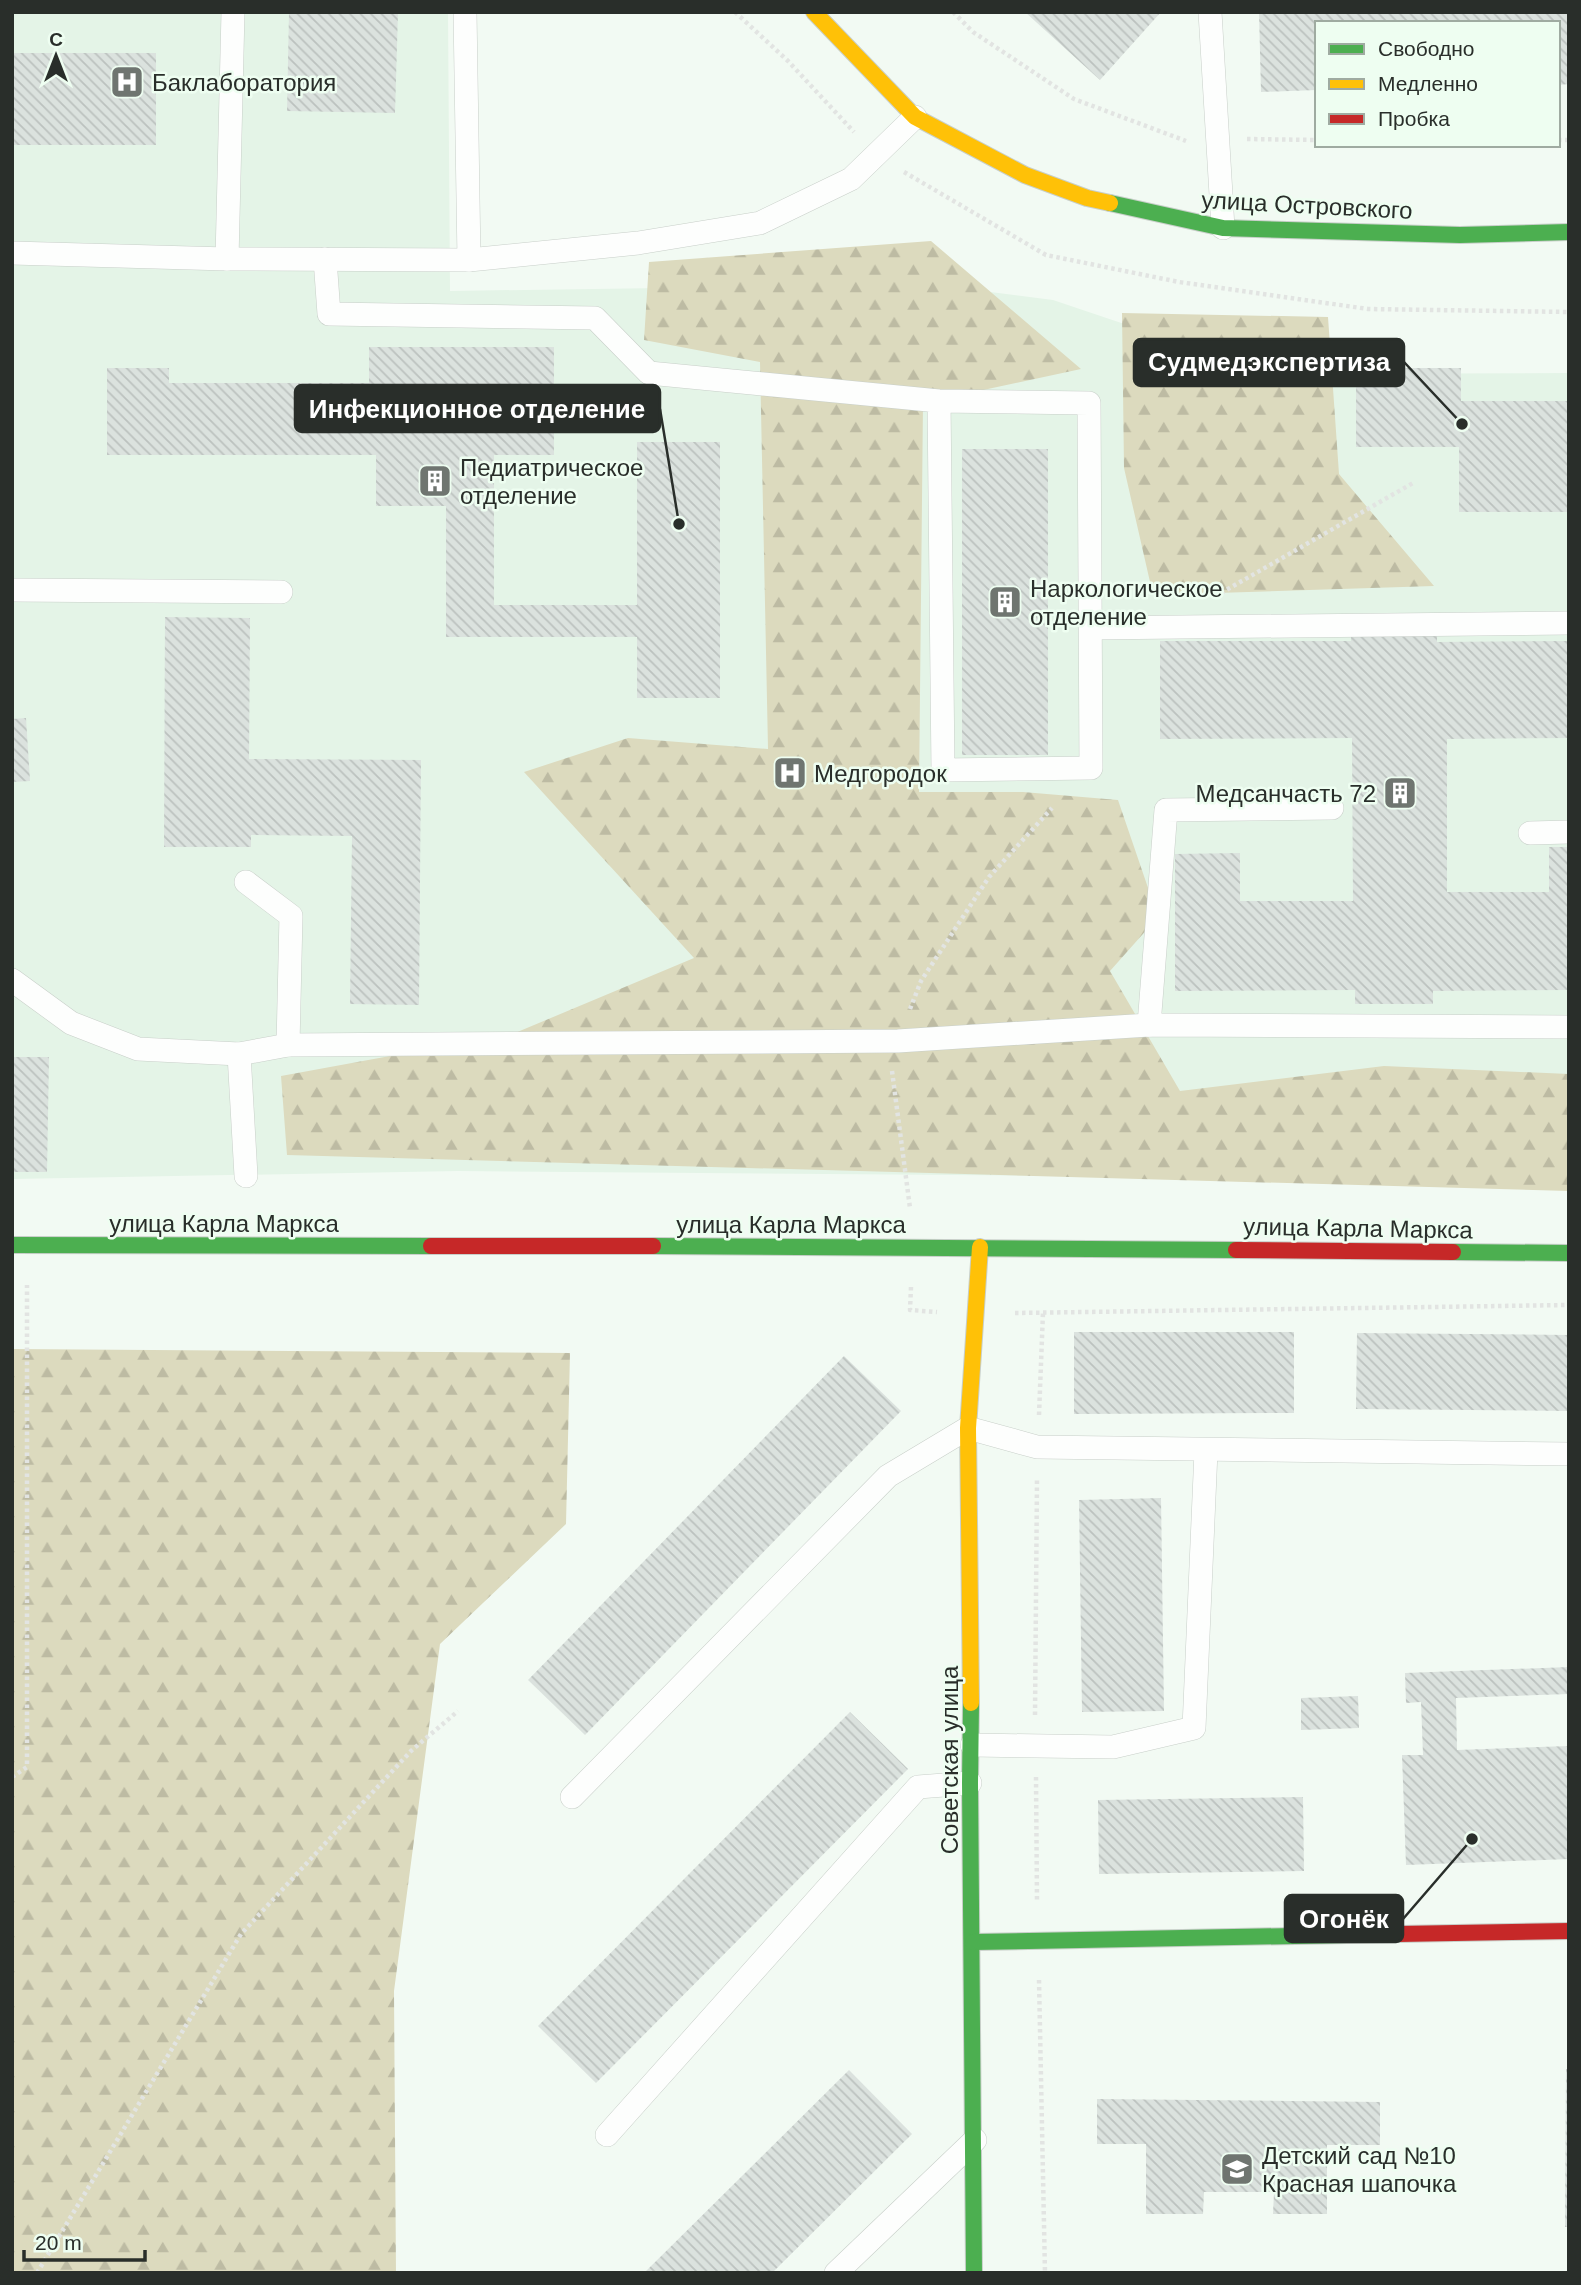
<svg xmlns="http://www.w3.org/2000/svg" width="1581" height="2285" viewBox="0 0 1581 2285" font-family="Arial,sans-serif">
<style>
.built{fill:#e4f4e7}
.forest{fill:url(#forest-firs)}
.building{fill:url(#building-back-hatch)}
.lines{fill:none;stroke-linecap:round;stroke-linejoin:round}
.lane-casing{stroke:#c8cfc9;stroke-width:24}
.fast-casing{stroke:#c8cfc9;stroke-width:18}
.slow-casing{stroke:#c8cfc9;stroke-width:18}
.jam-casing{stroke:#c8cfc9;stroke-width:18}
.path{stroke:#e2e4e2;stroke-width:4.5;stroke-dasharray:3.5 3.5;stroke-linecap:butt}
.lane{stroke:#fdfefd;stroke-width:23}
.fast{stroke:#4caf50;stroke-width:16}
.slow{stroke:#ffc107;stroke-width:16}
.jam{stroke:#c62828;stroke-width:16}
.labels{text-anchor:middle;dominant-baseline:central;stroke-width:5;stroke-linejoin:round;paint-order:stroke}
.poi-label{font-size:24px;fill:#292e2a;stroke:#eefef1;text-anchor:start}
.street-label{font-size:24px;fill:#292e2a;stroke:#eefef1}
.leader{fill:none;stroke:#292e2a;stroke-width:2.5}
.callout-dot{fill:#292e2a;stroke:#eefef1;stroke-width:2.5}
.callout{fill:#292e2a;stroke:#292e2a;stroke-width:2.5}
.callout-label{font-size:26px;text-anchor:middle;font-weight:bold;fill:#fff}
</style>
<defs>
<pattern id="forest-firs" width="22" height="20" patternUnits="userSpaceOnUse" patternTransform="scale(1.75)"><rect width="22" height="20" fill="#dcdabe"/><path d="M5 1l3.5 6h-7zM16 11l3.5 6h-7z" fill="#bdbba3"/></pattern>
<pattern id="building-back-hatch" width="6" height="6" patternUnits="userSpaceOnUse" patternTransform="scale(1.75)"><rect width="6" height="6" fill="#dbe2de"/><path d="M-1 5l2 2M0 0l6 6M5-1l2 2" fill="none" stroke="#bcc2bf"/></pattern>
</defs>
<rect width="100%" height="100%" fill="#f2faf3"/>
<polygon class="built" points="12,12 448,12 450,291 927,284 1053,300 1273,374 1569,373 1569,1180 458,1171 12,1179"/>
<g class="forest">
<polygon points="931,241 1081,369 923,403 919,792 1023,792 1118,800 1158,917 1110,971 1180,1091 1384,1066 1569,1074 1569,1191 287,1155 281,1076 515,1033 694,958 524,772 628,738 768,749 760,362 644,340 649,262"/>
<polygon points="1122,313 1328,317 1339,474 1434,586 1153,595 1124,468"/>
<polygon points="12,1349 570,1353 566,1524 440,1644 394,1991 396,2273 12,2273"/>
</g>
<g class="building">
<polygon points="289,12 398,12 395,113 287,111"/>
<polygon points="1025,12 1161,12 1100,80"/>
<polygon points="1259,12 1567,12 1569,84 1558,85 1558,23 1317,23 1317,90 1261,92"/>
<rect x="12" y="53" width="144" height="92"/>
<polygon points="369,347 554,347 554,455 494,455 494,605 637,605 637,442 720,442 720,698 637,698 637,637 446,637 446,506 376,506 376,455 107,455 107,368 169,368 169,383 369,383"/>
<polygon points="1356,368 1461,368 1461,401 1569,401 1569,512 1459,512 1459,447 1356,447"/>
<rect x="962" y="449" width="86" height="306"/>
<polygon points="165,617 250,618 249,759 421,760 419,1005 350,1004 352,836 251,835 251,847 164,847"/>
<polygon points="1437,629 1437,642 1569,641 1569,738 1447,739 1447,892 1549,892 1549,847 1569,847 1569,990 1433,991 1433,1004 1355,1004 1355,990 1175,991 1175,854 1240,853 1240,901 1353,901 1352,738 1160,739 1160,641 1351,641 1351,630"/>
<polygon points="26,718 30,781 12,782 12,719"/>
<polygon points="12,1057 49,1057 47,1172 12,1172"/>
<polygon points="1074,1332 1294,1332 1294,1413 1074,1414"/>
<polygon points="1357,1333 1569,1335 1569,1411 1356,1409"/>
<polygon points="844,1356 901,1411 585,1735 528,1680"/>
<polygon points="1161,1498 1164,1711 1082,1712 1079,1500"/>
<polygon points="1569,1667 1569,1694 1456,1698 1457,1750 1569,1746 1569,1859 1406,1865 1402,1755 1423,1755 1421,1702 1406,1703 1405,1673"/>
<polygon points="1358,1696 1359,1728 1301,1730 1301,1698"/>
<polygon points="850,1712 908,1769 596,2083 538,2026"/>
<polygon points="1303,1797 1304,1871 1099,1874 1098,1800"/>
<polygon points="1566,2069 1569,2069 1569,2227 1565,2227"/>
<polygon points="849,2070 912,2134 772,2273 644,2273"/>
<polygon points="1097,2099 1380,2102 1380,2145 1327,2145 1327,2214 1273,2214 1274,2192 1204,2192 1203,2214 1146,2214 1146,2144 1097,2144"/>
</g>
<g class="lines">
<defs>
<g id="lane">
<polyline points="465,12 469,260"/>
<polyline points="1210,12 1223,228"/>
<polyline points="12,253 227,259 469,260 638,243 760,223 851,179 915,117"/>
<polyline points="227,259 233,12"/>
<polyline points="325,259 329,314 595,318 649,373 939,401 1089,403 1091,768 943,770 939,401"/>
<polyline points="12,590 281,592"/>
<polyline points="1091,628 1569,623"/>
<polyline points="1530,833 1569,832"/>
<polyline points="246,882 291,916 288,1045"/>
<polyline points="12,980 71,1023 138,1049 239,1054 288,1045 898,1041 1149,1025 1569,1027"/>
<polyline points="1149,1025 1166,810 1332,808"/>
<polyline points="239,1054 246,1176"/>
<polyline points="972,1745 1113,1747 1194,1728 1206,1451"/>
<polyline points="572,1797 888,1476 968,1428 1037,1447 1569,1454"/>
<polyline points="607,2135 918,1787 970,1783"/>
<polyline points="836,2273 975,2140"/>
</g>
<g id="fast">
<polyline points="1110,203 1223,228 1460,235 1569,232"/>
<polyline points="12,1245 431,1246"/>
<polyline points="653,1246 1236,1250"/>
<polyline points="1453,1252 1569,1253"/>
<polyline points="971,1703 970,1783 974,2273"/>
<polyline points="973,1942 1398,1934"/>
</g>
<g id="slow">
<polyline points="814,12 915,117 1025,175 1087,198 1110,203"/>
<polyline points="971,1703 968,1428 980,1247"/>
</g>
<g id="jam">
<polyline points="431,1246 653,1246"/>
<polyline points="1236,1250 1453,1252"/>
<polyline points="1398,1934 1569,1931"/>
</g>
</defs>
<use href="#lane" class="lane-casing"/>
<use href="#fast" class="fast-casing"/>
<use href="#slow" class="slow-casing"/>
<use href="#jam" class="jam-casing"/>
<g class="path">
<polyline points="735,12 788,61 854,132"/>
<polyline points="953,12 973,32 1074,99 1186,141"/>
<polyline points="1247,139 1317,140"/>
<polyline points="1558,140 1569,140"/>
<polyline points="904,172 1046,255 1179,282 1368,309 1569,312"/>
<polyline points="1221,593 1413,483"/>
<polyline points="910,1009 921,981 989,877 1052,808"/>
<polyline points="892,1071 910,1208"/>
<polyline points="911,1287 910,1310 937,1312"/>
<polyline points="1015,1313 1569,1305"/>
<polyline points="1039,1415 1043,1312"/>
<polyline points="1035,1715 1037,1479"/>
<polyline points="12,1777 27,1767 27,1285"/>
<polyline points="1036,1777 1037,1901"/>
<polyline points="1039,1980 1045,2273"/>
<polyline points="37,2273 241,1934 411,1751 458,1711"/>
</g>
<use href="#lane" class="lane"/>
<use href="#fast" class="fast"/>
<use href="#slow" class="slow"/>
<use href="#jam" class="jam"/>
</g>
<defs>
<symbol id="hospital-square" viewBox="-11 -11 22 22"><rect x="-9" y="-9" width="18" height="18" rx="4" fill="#6f7570" stroke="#eefef1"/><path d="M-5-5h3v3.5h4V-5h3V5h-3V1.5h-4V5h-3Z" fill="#fff"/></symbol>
<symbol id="building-square" viewBox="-11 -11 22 22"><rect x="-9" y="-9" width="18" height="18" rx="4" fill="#6f7570" stroke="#eefef1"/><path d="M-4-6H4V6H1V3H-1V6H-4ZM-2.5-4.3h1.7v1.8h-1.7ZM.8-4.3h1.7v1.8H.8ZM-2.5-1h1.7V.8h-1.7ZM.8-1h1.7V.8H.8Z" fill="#fff"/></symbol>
<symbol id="school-square" viewBox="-11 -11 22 22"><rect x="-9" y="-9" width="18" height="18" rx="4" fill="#6f7570" stroke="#eefef1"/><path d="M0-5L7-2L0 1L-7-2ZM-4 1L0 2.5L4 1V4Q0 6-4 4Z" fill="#fff"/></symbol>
</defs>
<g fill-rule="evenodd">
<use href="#hospital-square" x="108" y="63" width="38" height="38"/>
<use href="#building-square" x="416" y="462" width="38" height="38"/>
<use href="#building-square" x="986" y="583" width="38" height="38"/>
<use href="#hospital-square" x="771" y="754" width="38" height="38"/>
<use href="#building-square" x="1381" y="774" width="38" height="38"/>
<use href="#school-square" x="1218" y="2150" width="38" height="38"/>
</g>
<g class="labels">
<g class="poi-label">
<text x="152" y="82">Баклаборатория</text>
<text x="460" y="467">Педиатрическое<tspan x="460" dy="28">отделение</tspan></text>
<text x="1030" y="588">Наркологическое<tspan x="1030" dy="28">отделение</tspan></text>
<text x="814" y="773">Медгородок</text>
<text x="1376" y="793" text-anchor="end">Медсанчасть 72</text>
<text x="1262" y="2155">Детский сад №10<tspan x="1262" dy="28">Красная шапочка</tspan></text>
</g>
<g class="street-label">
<text transform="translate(1307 205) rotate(3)">улица Островского</text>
<text x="224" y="1223">улица Карла Маркса</text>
<text x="791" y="1224">улица Карла Маркса</text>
<text transform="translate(1358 1228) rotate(1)">улица Карла Маркса</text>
<text transform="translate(949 1760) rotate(-90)">Советская улица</text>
</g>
</g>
<path class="leader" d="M1462 424L1404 362M679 524L660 409M1472 1839L1403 1919"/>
<g class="callout-dot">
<circle cx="1462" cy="424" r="7"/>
<circle cx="679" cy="524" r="7"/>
<circle cx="1472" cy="1839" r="7"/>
</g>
<g class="callout">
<rect x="1134" y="339" width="270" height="47" rx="7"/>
<rect x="295" y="385" width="365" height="47" rx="7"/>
<rect x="1285" y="1895" width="118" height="47" rx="7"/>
</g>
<g class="callout-label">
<text x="1269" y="371">Судмедэкспертиза</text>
<text x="477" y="418">Инфекционное отделение</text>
<text x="1344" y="1928">Огонёк</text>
</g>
<rect width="1581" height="2285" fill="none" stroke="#292e2a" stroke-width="28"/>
<rect x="1315" y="21" width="245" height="126" fill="#eefef1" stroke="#9faba1" stroke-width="2"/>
<rect x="1329" y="44" width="35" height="10" fill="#4caf50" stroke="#9faba1" stroke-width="2"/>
<text x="1378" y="56" font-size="21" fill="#292e2a">Свободно</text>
<rect x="1329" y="79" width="35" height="10" fill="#ffc107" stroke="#9faba1" stroke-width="2"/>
<text x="1378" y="91" font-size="21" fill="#292e2a">Медленно</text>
<rect x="1329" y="114" width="35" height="10" fill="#c62828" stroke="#9faba1" stroke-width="2"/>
<text x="1378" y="126" font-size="21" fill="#292e2a">Пробка</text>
<g transform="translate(56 56)" stroke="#eefef1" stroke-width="5" paint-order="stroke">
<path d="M0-5L12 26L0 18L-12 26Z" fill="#292e2a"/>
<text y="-10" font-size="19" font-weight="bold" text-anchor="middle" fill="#292e2a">С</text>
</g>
<path d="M24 2250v10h121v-10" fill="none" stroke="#292e2a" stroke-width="3.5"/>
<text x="35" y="2250" font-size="21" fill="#292e2a" stroke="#eefef1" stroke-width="5" paint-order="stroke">20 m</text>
</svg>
